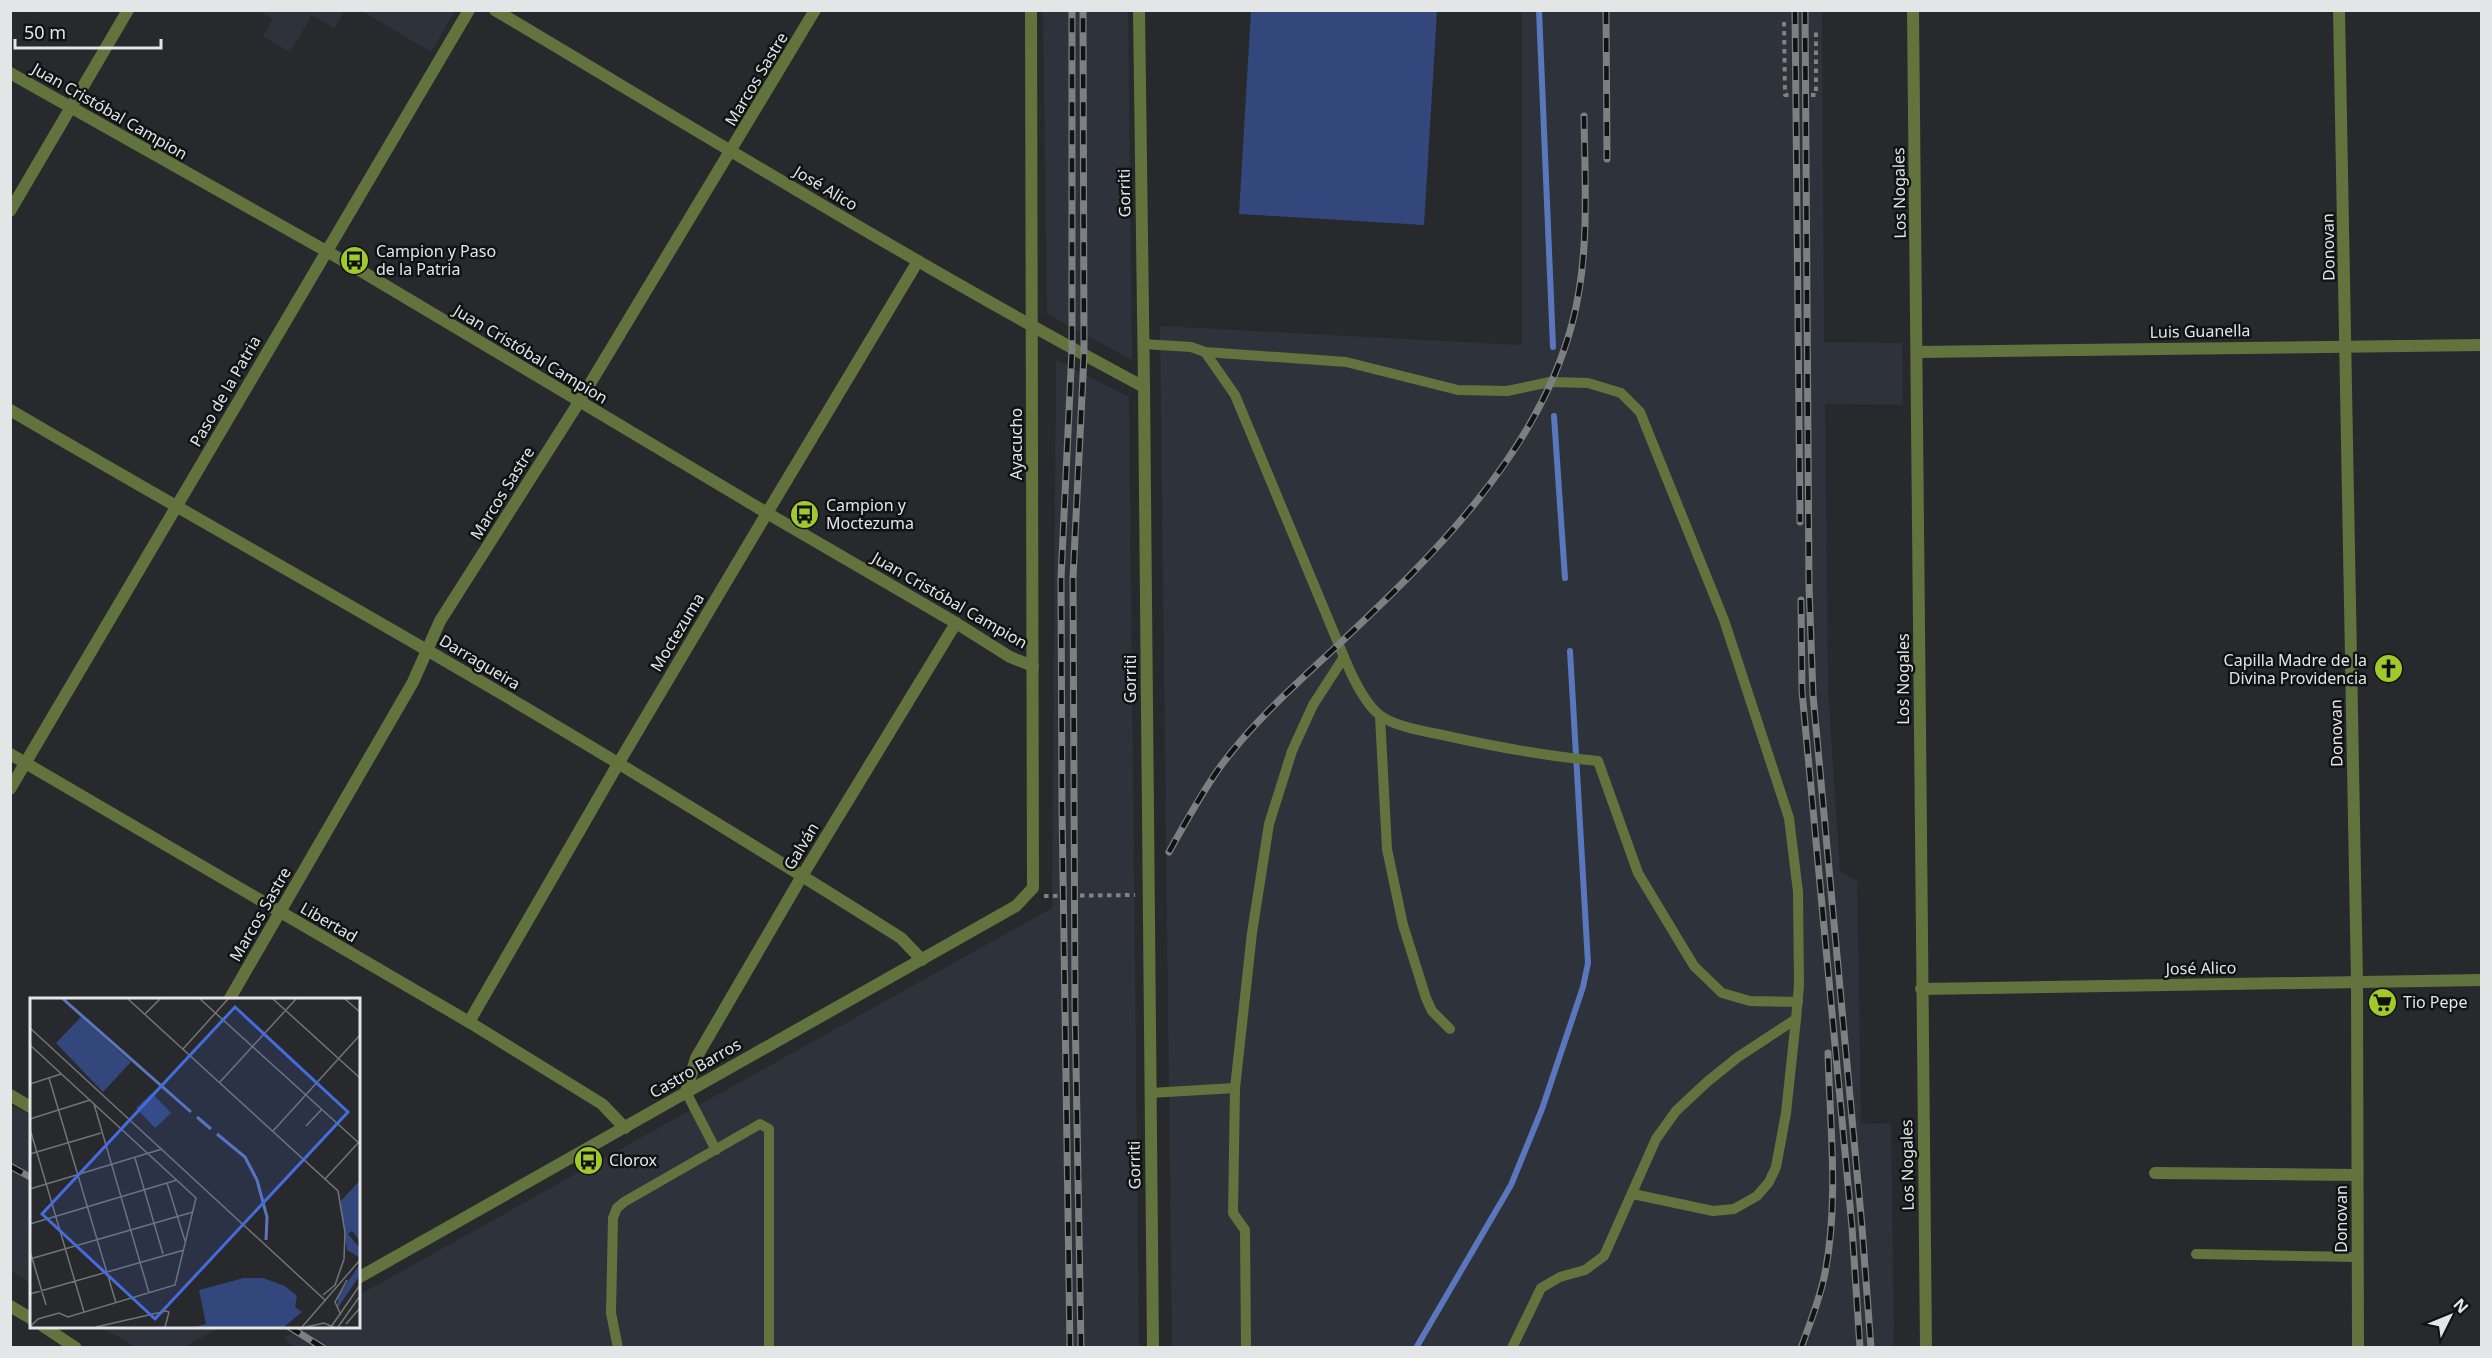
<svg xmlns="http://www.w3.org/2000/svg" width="2492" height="1358" viewBox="0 0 2492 1358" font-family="'Noto Sans',sans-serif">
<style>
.built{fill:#2e323b}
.green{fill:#33477d}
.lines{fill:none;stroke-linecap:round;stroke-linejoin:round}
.stream{stroke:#5a76bd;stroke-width:6}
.path{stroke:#808184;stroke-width:4;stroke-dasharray:4.5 4.5;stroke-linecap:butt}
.service{stroke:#62733e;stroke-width:10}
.minor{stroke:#62733e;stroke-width:12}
.tertiary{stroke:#62733e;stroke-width:12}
.rail-casing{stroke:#7d7f81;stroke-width:7}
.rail{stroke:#111213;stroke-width:4.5;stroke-dasharray:14;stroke-linecap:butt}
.labels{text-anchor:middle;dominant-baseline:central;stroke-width:5;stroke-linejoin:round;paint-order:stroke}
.street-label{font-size:16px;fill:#e4e5e7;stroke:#111213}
.poi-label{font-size:16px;fill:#e4e5e7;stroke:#111213;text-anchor:start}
.inset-river{fill:none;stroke:#5a76bd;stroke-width:3}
.inset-road{fill:none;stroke:#737477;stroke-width:1.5}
.view{fill:#456cdb;fill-opacity:0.15;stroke:#456cdb;stroke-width:3}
.inset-edge{fill:none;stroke:#e4e5e7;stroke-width:3}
</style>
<rect width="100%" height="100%" fill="#27292c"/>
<g class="built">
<polygon points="259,11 345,11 334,28 312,15 290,52 263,36 273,19"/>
<polygon points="362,11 455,11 431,52"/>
<polygon points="1043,11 1128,11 1132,360 1047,314"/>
<polygon points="1522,11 1822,11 1824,342 1902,343 1903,405 1825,404 1828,691 1840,871 1857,881 1861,1124 1891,1123 1894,1347 1172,1347 1160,326 1522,345"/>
<polygon points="1056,360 1129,397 1139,1347 296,1348 283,1338 303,1327 358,1326 359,1295 1052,908"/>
<polygon points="10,1104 31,1116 31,1284 11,1271"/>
<polygon points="101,1327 221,1327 182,1348 136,1347"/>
</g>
<polygon class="green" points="1251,11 1437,11 1424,225 1239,214"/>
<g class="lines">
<g class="stream">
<polyline points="1539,10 1553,347"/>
<polyline points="1554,416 1565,578"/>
<polyline points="1416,1348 1511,1185 1542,1109 1583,987 1588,963 1570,651"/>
</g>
<g class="path">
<polyline points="1784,22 1785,95 1816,95 1816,31"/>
<polyline points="1044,896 1135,895"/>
</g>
<g class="service">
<polyline points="1143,344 1191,347 1205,352 1235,395 1344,657"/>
<polyline points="1205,352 1346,362 1458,390 1507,391 1550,382 1588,383 1621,393 1640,412 1724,620 1789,818 1798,892 1799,985 1796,1019 1738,1057 1707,1082 1676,1111 1656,1139 1604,1256 1585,1270 1560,1277 1541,1288 1512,1348"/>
<polyline points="1380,716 1387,849 1403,925 1426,998 1432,1011 1450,1029"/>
<polyline points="686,1092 716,1150"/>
<polyline points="1150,1093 1235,1088"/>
<polyline points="1633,1194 1713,1211 1734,1209 1757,1196 1769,1182 1776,1167 1786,1113 1796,1019"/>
<polyline points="2196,1254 2357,1257"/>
<polyline points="618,1348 611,1313 613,1218 617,1208 624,1202 760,1124 769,1129 769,1348"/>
<path d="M1246,1348l-1,-118 -12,-17 2,-125 17,-155 17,-109 23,-73 21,-46 31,-48c7,17 21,48 37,59 13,10 41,15 57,18 53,12 106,22 160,27l40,112 56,93 28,27 28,8 48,1"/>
</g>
<g class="minor">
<polyline points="1139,10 1144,387"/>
<polyline points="2339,10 2357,982 2358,1348"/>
<polyline points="10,211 128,10"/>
<polyline points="1918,352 2482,345"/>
<path d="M10,410c138,81 277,159 415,239 161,93 319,190 476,289l21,22"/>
<polyline points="10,754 469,1022 602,1104 625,1128"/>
<polyline points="10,789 469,10"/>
<polyline points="1921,989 2482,980"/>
<polyline points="229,1000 413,682 440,621 579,402 815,10"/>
<polyline points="469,1022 618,764 767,513 956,623 1010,657 1033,666"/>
<polyline points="686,1092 696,1058 802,876 956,623"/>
<polyline points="10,1095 32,1108"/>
<polyline points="2155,1173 2357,1175"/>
<polyline points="358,1278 1016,906 1033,888 1031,10"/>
<polyline points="10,1306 32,1319"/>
<polyline points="43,1326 76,1348"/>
</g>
<g class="tertiary">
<path d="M495,10c215,128 428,259 649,377l9,961"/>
<polyline points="1913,10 1926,1348"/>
<polyline points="10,73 351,265 767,513 918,261"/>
</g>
<defs>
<g id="rail">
<polyline points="1606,10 1607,159"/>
<polyline points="1795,10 1800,522"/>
<polyline points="1805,10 1809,586 1813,695 1862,1227 1871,1348"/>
<polyline points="1801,600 1802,691 1852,1227 1860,1348"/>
<path d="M1169,852c16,-29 32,-58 51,-85 33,-45 76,-83 117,-121 95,-89 200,-191 235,-322 18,-67 13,-139 12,-208"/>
<polyline points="10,1166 32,1178"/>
<polyline points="288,1326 323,1348"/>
<polyline points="1070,1348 1062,806 1061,578 1072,349 1072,10"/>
<polyline points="1081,1348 1075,1007 1073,578 1084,355 1083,10"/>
<path d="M1801,1348c9,-25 19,-49 24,-75 14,-71 5,-148 3,-220"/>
</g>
</defs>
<use href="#rail" class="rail-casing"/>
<use href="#rail" class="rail"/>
</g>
<defs>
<symbol id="bus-disc" viewBox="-11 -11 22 22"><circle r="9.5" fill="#a0c92b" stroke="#111213"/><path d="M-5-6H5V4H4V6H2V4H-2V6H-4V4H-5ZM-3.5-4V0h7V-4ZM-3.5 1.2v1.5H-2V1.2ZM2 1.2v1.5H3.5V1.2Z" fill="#111"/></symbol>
<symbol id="church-disc" viewBox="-11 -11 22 22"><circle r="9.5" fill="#a0c92b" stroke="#111213"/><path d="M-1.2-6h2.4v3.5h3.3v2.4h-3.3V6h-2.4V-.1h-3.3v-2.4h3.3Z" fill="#111"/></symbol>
<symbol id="supermarket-disc" viewBox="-11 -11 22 22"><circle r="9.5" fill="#a0c92b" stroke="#111213"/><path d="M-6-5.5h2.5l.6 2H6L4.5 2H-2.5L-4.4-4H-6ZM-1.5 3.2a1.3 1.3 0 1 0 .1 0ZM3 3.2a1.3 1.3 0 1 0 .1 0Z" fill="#111"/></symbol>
</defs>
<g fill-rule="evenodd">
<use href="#bus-disc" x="338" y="244" width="33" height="33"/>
<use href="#bus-disc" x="788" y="498" width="33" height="33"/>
<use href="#church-disc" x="2372" y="652" width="33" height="33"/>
<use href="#supermarket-disc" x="2366" y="986" width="33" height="33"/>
<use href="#bus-disc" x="572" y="1144" width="33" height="33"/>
</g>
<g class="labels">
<g class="street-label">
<text transform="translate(756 79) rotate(-59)">Marcos Sastre</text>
<text transform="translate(110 111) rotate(30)">Juan Cristóbal Campion</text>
<text transform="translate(826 188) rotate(31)">José Alico</text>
<text transform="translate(1124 193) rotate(-91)">Gorriti</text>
<text transform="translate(1899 193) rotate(-91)">Los Nogales</text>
<text transform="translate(2328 247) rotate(-91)">Donovan</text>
<text transform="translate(2200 331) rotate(-1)">Luis Guanella</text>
<text transform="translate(531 354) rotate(31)">Juan Cristóbal Campion</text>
<text transform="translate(225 391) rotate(-60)">Paso de la Patria</text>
<text transform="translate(1016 444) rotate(-90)">Ayacucho</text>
<text transform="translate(502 493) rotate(-58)">Marcos Sastre</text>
<text transform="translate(950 600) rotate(30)">Juan Cristóbal Campion</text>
<text transform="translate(677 632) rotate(-59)">Moctezuma</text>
<text transform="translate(480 662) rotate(31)">Darragueira</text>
<text transform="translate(1130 679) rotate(-90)">Gorriti</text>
<text transform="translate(1903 679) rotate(-90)">Los Nogales</text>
<text transform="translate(2336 733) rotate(-91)">Donovan</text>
<text transform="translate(801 846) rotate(-59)">Galván</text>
<text transform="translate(260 914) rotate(-60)">Marcos Sastre</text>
<text transform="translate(329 922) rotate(30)">Libertad</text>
<text transform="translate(2201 968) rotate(-1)">José Alico</text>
<text transform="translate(695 1068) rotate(-30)">Castro Barros</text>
<text transform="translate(1134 1165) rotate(-91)">Gorriti</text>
<text transform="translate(1907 1165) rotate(-91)">Los Nogales</text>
<text transform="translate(2341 1219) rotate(-90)">Donovan</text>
</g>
<g class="poi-label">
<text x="376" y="251">Campion y Paso<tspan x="376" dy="18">de la Patria</tspan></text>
<text x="826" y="505">Campion y<tspan x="826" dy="18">Moctezuma</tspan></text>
<text x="2367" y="660" text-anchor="end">Capilla Madre de la<tspan x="2367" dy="18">Divina Providencia</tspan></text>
<text x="2403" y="1002">Tio Pepe</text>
<text x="609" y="1160">Clorox</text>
</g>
</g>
<g transform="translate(30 998)">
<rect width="330" height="330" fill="#27292c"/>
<path d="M51,19l50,45 -28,30 -47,-49zM122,95l19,20 -16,15 -19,-20zM330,182v61l-8,-10 -4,3 12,14 -1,9 -12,-7 -7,-48zM330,266v11l-23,34 1,-13zM214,280h19l22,8 12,10 -2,11 7,5 -18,15h-90l12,-3 -7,-34z" fill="#33477d"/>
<path class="inset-river" d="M33,1l128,113M167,119l14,12M187,136l28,23 12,23 10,37 -1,23"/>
<path class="inset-road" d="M98,1l210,192 7,41 -1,27 -9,26 -12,10M170,1l160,145M243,1l87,79M315,1l15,13M115,16l15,-15M0,30l296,273M0,47l166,153 -21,87 -107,32 -9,-4 -21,6 -8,8M153,51l45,-50M19,80l67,225M190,84l76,-83M0,86l31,-10M64,106l55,189M0,121l60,-19M276,128l16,-17M0,131l54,183M243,133l87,-96M0,156l71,-21M105,160l28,96M295,181l34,-37M137,185l18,58M0,191l132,-40M0,226l147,-44M0,253l16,54M0,261l163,-47M0,296l154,-44M311,317l-6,-13 12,-22M316,326l14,-16M66,329l70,-16 3,1 -4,15M272,329l58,-67M276,329l18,-4 9,4M301,329l29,-42M308,329l22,-31"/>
<path class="view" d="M205,9l113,105 -193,207 -113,-105z"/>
<rect width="330" height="330" class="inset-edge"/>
</g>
<rect width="2492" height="1358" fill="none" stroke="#e4e5e7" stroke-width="24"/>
<g transform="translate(2450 1316) rotate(47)" stroke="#111213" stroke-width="4.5" paint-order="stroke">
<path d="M0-4.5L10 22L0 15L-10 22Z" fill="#e4e5e7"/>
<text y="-9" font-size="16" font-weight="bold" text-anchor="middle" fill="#e4e5e7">N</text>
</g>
<path d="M15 39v9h146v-9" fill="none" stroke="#e4e5e7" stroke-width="3"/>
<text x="24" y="39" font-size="18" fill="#e4e5e7" stroke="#111213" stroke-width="4.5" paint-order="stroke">50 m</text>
</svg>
